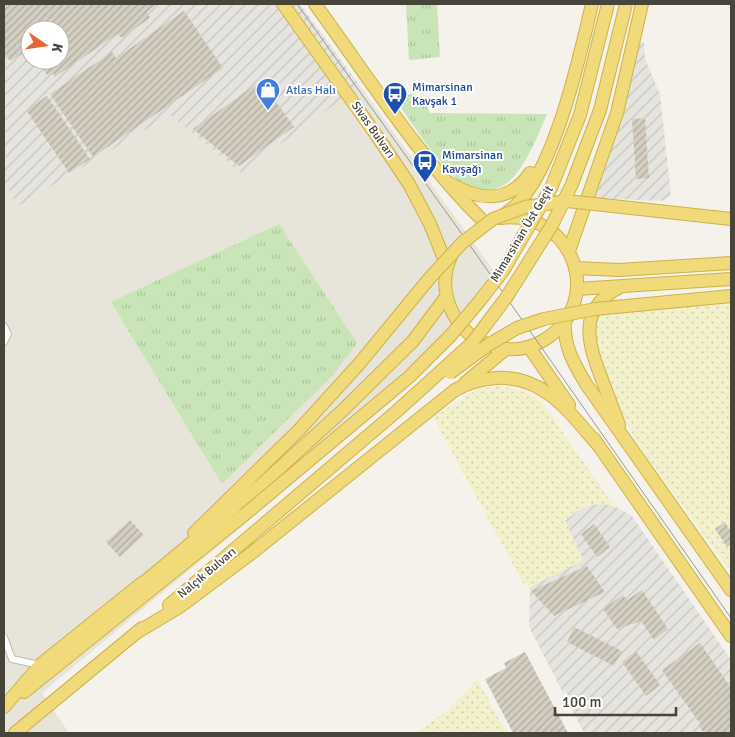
<svg xmlns="http://www.w3.org/2000/svg" width="735" height="737" viewBox="0 0 735 737" font-family="Signika,sans-serif">
<style>
.residential{fill:#e7e5d9}
.industrial{fill:url(#industrial-furrows);fill-rule:evenodd}
.grass{fill:url(#grass-tufts)}
.sand{fill:url(#sand-dots)}
.building{fill:url(#building-hatch)}
.lines{fill:none;stroke-linecap:round;stroke-linejoin:round}
.street-casing{stroke:#bebbae;stroke-width:8}
.highway-casing{stroke:#cfb149;stroke-width:14}
.street{stroke:#fff;stroke-width:6}
.highway{stroke:#f0da79;stroke-width:12}
.tram{stroke:#989898;stroke-width:1}
.highway-bridge-casing{stroke:#cfb149;stroke-width:14;stroke-linecap:butt}
.highway-bridge{stroke:#f0da79;stroke-width:12}
.labels{text-anchor:middle;dominant-baseline:central;stroke-width:4;stroke-linejoin:round;paint-order:stroke}
.transit-label{font-size:12px;fill:#164399;stroke:#fff;text-anchor:start}
.shop-label{font-size:12px;fill:#366cbe;stroke:#fff;text-anchor:start}
.street-label{font-size:12px;fill:#474439;stroke:#fff}
</style>
<defs>
<pattern id="industrial-furrows" width="10" height="10" patternUnits="userSpaceOnUse" patternTransform="scale(1.25)"><rect width="10" height="10" fill="#e6e4df"/><path d="M-1 1l2-2M0 10L10 0M9 11l2-2" fill="none" stroke="#c7c5c0"/></pattern>
<pattern id="grass-tufts" width="24" height="20" patternUnits="userSpaceOnUse" patternTransform="scale(1.25)"><rect width="24" height="20" fill="#c9e4b7"/><path d="M3 7l-1-3M5 7V3M7 7l1-3M15 17l-1-3M17 17v-4M19 17l1-3" fill="none" stroke="#aec59e"/></pattern>
<pattern id="sand-dots" width="8" height="8" patternUnits="userSpaceOnUse" patternTransform="scale(1.25)"><rect width="8" height="8" fill="#f3f1cb"/><path d="M2 2h.1M6 6h.1" fill="none" stroke="#d2d0af" stroke-width="1.8" stroke-linecap="round"/></pattern>
<pattern id="building-hatch" width="6" height="6" patternUnits="userSpaceOnUse" patternTransform="scale(1.25)"><rect width="6" height="6" fill="#d4cfc1"/><path d="M-1 1l2-2M0 6l6-6M5 7l2-2" fill="none" stroke="#aeaa9e"/></pattern>
</defs>
<rect width="100%" height="100%" fill="#f4f2ea"/>
<polygon class="residential" points="360,86 502,282 482,309 451,346 404,391 42,693 69,733 4,733 4,182 18,206 170,115 241,172"/>
<g class="industrial">
<path d="M4,4h296l60,82 -119,87 -71,-58 -152,91 -14,-24zM30,30h30v30h-30z"/>
<polygon points="636,39 644,43 645,59 660,94 671,196 662,201 593,198"/>
<polygon points="601,503 614,506 632,516 731,660 731,733 584,733 529,627 530,587 583,560 565,521 581,508"/>
</g>
<g class="grass">
<polygon points="406,4 437,4 440,57 409,60"/>
<path d="M410,94l12,2 8,17 117,1c-8,19 -23,57 -40,69 -14,10 -33,8 -47,-1 -5,-3 -9,-9 -13,-13 -19,-21 -35,-45 -50,-68z"/>
<polygon points="279,224 357,343 333,375 222,484 111,302"/>
</g>
<g class="sand">
<polygon points="731,303 731,572 642,450 614,402 596,358 594,329 599,314"/>
<path d="M499,386c18,2 33,7 45,19l70,101c-19,-5 -36,0 -49,15l18,39 -53,27 -7,-4 -90,-166 45,-28z"/>
<polygon points="477,679 507,733 416,733 448,710"/>
</g>
<g class="building">
<polygon points="4,4 157,4 147,12 150,18 122,38 117,34 55,77 52,72 47,75 36,60 60,60 60,30 30,30 30,52 28,50 10,61 4,53"/>
<polygon points="184,11 223,68 93,157 50,94 112,52 116,58"/>
<polygon points="261,81 294,127 239,166 193,129"/>
<polygon points="47,96 90,159 69,173 26,110"/>
<polygon points="645,118 649,178 636,179 632,119"/>
<polygon points="130,520 144,535 120,557 106,542"/>
<polygon points="725,522 731,532 731,544 727,547 715,529"/>
<polygon points="594,524 610,547 597,557 581,534"/>
<polygon points="587,566 605,592 554,616 531,591"/>
<polygon points="642,590 668,629 654,640 641,621 617,629 603,609 623,595 627,600"/>
<polygon points="574,627 622,651 614,666 567,642"/>
<polygon points="700,643 731,688 731,733 704,733 699,726 701,725 662,670"/>
<polygon points="636,651 660,685 646,696 622,662"/>
<polygon points="525,652 568,733 513,733 485,679 506,668 504,663"/>
</g>
<g class="lines">
<defs>
<g id="street">
<polyline points="4,326 8,334 4,342"/>
<polyline points="4,637 12,659 40,665"/>
</g>
<g id="highway">
<polyline points="283,4 377,136 409,184 430,224 447,266"/>
<path d="M315,4c54,74 104,154 169,218"/>
<path d="M451,184c29,17 59,19 79,-11"/>
<path d="M506,213c46,-27 74,-158 86,-209"/>
<polyline points="569,251 617,113 642,4"/>
<path d="M452,254c-11,23 -8,47 6,68 10,14 25,22 42,26 15,3 31,0 44,-8 63,-38 29,-131 -44,-122"/>
<polyline points="575,268 619,270 731,263"/>
<polyline points="577,289 731,279"/>
<path d="M565,320c-2,25 9,44 21,64l145,206"/>
<polyline points="529,347 569,405"/>
<polyline points="465,383 506,349"/>
<path d="M619,425c-6,-16 -12,-32 -18,-48 -14,-37 -23,-68 19,-90"/>
<polyline points="594,439 731,636"/>
<polyline points="194,533 299,430"/>
<polyline points="136,589 261,485 341,412 413,341 446,297"/>
<polyline points="169,605 397,411"/>
<path d="M136,633l45,-27 72,-54 202,-162c13,-7 27,-11 41,-12 48,-3 74,35 102,67"/>
<polyline points="24,692 244,515"/>
<polyline points="4,707 40,665 142,583"/>
<polyline points="15,733 142,628"/>
</g>
</defs>
<use href="#street" class="street-casing"/>
<use href="#highway" class="highway-casing"/>
<use href="#street" class="street"/>
<use href="#highway" class="highway"/>
<polyline class="tram" points="297,4 464,237 731,618"/>
<defs>
<g id="highway-bridge">
<polyline points="450,373 488,345 517,328 544,319 595,309 731,296"/>
<polyline points="397,411 472,343 506,298 552,225 572,184 600,110 626,4"/>
<polyline points="299,430 359,364 428,280 462,243 493,219 525,207 567,201 731,219"/>
<polyline points="244,515 409,377 451,335 478,303 503,271 551,188 580,115 608,4"/>
</g>
</defs>
<use href="#highway-bridge" class="highway-bridge-casing"/>
<use href="#highway-bridge" class="highway-bridge"/>
</g>
<defs>
<symbol id="shop-pin" viewBox="-11 -11 22 30"><path d="M0 17L-7.5 6A9.5 9.5 0 1 1 7.5 6Z" fill="#3f7fe0" stroke="#fff"/><path d="M-5-2.5h2.3a2.7 3.5 0 0 1 5.4 0H5L5.5 6h-11ZM-1.5-2.5h3a1.5 2.3 0 0 0-3 0Z" fill="#fff"/></symbol>
<symbol id="bus-pin" viewBox="-11 -11 22 30"><path d="M0 17L-7.5 6A9.5 9.5 0 1 1 7.5 6Z" fill="#1a4fb4" stroke="#fff"/><path d="M-5-6H5V4H4V6H2V4H-2V6H-4V4H-5ZM-3.5-4V0h7V-4ZM-3.5 1.2v1.5H-2V1.2ZM2 1.2v1.5H3.5V1.2Z" fill="#fff"/></symbol>
</defs>
<g fill-rule="evenodd">
<use href="#shop-pin" x="254" y="76" width="28" height="38"/>
<use href="#bus-pin" x="381" y="80" width="28" height="38"/>
<use href="#bus-pin" x="411" y="148" width="28" height="38"/>
</g>
<g class="labels">
<g class="transit-label">
<text x="412" y="87">Mimarsinan<tspan x="412" dy="14">Kavşak 1</tspan></text>
<text x="442" y="155">Mimarsinan<tspan x="442" dy="14">Kavşağı</tspan></text>
</g>
<g class="shop-label">
<text x="286" y="90">Atlas Halı</text>
</g>
<g class="street-label">
<text transform="translate(373 130) rotate(55)">Sivas Bulvarı</text>
<text transform="translate(522 234) rotate(-59)">Mimarsinan Üst Geçit</text>
<text transform="translate(207 573) rotate(-40)">Nalçık Bulvarı</text>
</g>
</g>
<rect width="735" height="737" fill="none" stroke="#474439" stroke-width="10"/>
<g transform="translate(45 45) rotate(103)"><circle r="24" fill="#ffffff" stroke="#b5b4b0"/>
<path d="M0-4L9 19L0 12L-9 19Z" fill="#e56630"/>
<text y="-8" font-size="14" font-weight="bold" text-anchor="middle" fill="#474439">K</text>
</g>
<path d="M555 707v8h121v-8" fill="none" stroke="#474439" stroke-width="2.5"/>
<text x="562" y="707" font-size="15" fill="#474439" stroke="#ffffff" stroke-width="4" paint-order="stroke">100 m</text>
</svg>
